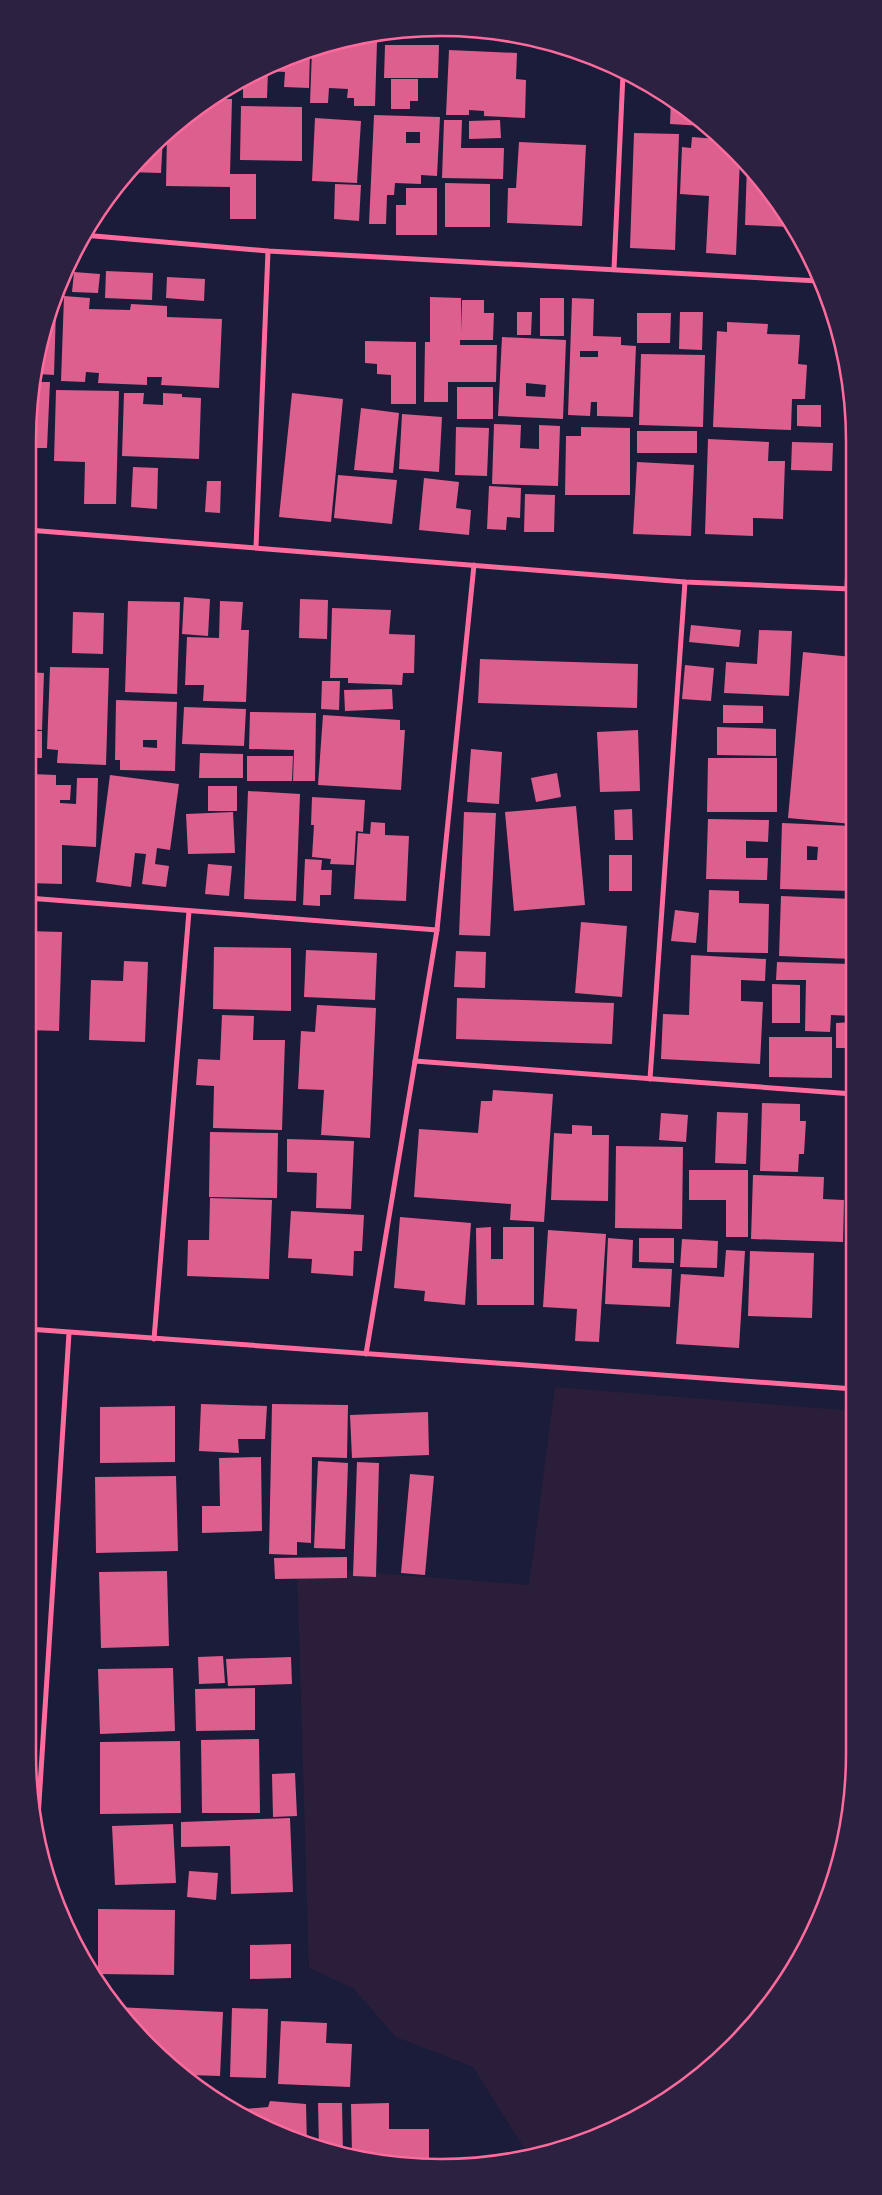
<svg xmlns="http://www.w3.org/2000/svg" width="882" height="2195" viewBox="0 0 882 2195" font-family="Rubik,sans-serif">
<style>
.green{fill:#2a1e3b}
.building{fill:#dd5f8e;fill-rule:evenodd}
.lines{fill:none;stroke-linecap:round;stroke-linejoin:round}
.minor{stroke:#ff6b9d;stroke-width:5}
.rim{fill:none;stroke:#ff6b9d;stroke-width:2.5}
</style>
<rect width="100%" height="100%" fill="#1b1b3a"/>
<polygon class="green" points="555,1387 854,1411 854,1754 833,1887 769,2006 714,2065 648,2112 530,2157 473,2067 396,2037 353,1988 309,1968 297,1567 529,1585"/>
<g class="building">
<polygon points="338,41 377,42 375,106 354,106 354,98 347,98 348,89 329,88 328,103 310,103 312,50"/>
<polygon points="385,45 439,45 438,78 384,78"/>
<polygon points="449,50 517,53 516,79 526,80 525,118 484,116 484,111 469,110 469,115 446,115"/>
<polygon points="310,51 309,88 284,87 285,72 268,71 267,98 243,98 243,80 258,70"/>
<polygon points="391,79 418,79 418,101 410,101 410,109 391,109"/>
<polygon points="671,97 703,126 670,124"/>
<polygon points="212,99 232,99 230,174 256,174 256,219 230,219 230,187 166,186 167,134 189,113"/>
<polygon points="241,106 302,107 302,161 240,160"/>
<path d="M374,115l66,2 -3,59 -16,-1v9l-26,-1 -1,12h-7l-1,29h-17zM406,132h14v11h-14z"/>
<polygon points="315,118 361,121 357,183 312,181"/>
<polygon points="444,120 462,120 461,148 504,148 503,179 442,178"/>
<polygon points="500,120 501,138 469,139 469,121"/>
<polygon points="634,133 679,134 675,250 630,248"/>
<polygon points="163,137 161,173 128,172 130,169"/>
<polygon points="692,137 718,139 740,158 736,255 706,253 709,196 680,194 682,147 691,148"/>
<polygon points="519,142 586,145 582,226 507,223 508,188 516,188"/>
<polygon points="747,165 752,169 791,227 745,225"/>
<polygon points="445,183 490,184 490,227 445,227"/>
<polygon points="335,184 361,185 359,221 334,219"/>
<polygon points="406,188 437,188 437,235 396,235 396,205 406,205"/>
<polygon points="106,271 153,273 152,300 105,298"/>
<polygon points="74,272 100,274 98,293 72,292"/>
<polygon points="167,277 205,279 204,301 166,298"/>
<polygon points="64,296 90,298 89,309 130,310 131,304 167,306 167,317 222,319 219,388 161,385 162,377 147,377 147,385 98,383 99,373 86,372 85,382 61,381"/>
<polygon points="430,297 461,298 461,332 462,300 484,300 484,313 494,313 493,340 460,340 460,345 497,345 496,382 448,382 448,402 424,402 425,342 430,342"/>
<rect x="540" y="298" width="24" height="38"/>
<path d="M572,298l22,1 -1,37 28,1v8l15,1 -3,71 -36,-1v-14h-6l-1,14 -22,-1zM580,351h18v6h-18z"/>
<polygon points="49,309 56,309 54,375 38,374"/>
<polygon points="517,312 532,312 531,335 517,335"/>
<polygon points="680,312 703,312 702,350 679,349"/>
<polygon points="637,313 671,313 670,343 637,343"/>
<polygon points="727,322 768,324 767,334 800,335 798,364 807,365 805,399 792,399 791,430 713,427 717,331 727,332"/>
<path d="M502,337l64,3 -3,79 -65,-3zM526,383l20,2 -1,12 -19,-1z"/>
<polygon points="365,341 416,342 416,404 391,404 391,375 377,374 377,364 365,363"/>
<polygon points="641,354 705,355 703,427 639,425"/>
<polygon points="37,382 50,382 47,448 28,448"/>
<rect x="457" y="387" width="36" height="32"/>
<polygon points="56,390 119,391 116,504 84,504 85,462 54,461"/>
<polygon points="124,393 144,393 143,404 163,405 163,393 182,394 182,397 201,398 199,459 122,456"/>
<polygon points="292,393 343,399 331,522 279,517"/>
<polygon points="797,405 821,405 821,427 797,426"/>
<polygon points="361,408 399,413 393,473 354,470"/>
<polygon points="402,414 442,417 439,472 399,469"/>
<polygon points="494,424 521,425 520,448 539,449 539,425 560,426 558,486 492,484"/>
<polygon points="456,427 489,428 487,476 455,475"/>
<polygon points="581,427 630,428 630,495 565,495 566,436 581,436"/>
<rect x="637" y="431" width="60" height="22"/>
<polygon points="708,439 769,442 768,461 785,461 783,519 753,518 753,536 705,534"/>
<polygon points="792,442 833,443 832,471 791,470"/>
<polygon points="637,462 694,465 691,536 633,534"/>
<polygon points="133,467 158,468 157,509 131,507"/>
<polygon points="338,475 397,480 392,524 334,518"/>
<polygon points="424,478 459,482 456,508 471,510 469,535 419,530"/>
<polygon points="207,481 221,481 220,513 205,512"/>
<polygon points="489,486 521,488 520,518 507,517 506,530 487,529"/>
<polygon points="525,494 555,495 554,532 524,532"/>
<polygon points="184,597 210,599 208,636 182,634"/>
<polygon points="300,599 328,600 327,639 299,638"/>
<polygon points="128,601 180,602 177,694 125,692"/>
<polygon points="220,601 243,602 241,630 249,630 246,702 203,701 204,685 185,685 187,637 219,638"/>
<polygon points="332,608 391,610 389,634 415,635 414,673 403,673 402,685 348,683 348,678 330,678"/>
<polygon points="73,612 104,613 103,654 72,653"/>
<polygon points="691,625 741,630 739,647 689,642"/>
<polygon points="759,630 792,631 789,696 724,693 726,662 757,664"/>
<polygon points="803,652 852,657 852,824 788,818"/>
<polygon points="480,659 638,664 637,708 478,703"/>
<polygon points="685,665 714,668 711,701 682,699"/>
<polygon points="50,667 109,668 106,765 57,763 58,750 47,749"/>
<polygon points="28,672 44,673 42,730 28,729"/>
<polygon points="322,681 340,681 339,710 321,709"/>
<polygon points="392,689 393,709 345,711 344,690"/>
<path d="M116,700l61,2 -2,69 -55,-1v-10h-5zM143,740h14v8l-14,-1z"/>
<polygon points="723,705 763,706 763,723 723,723"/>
<polygon points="184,707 246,709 244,746 182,744"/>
<polygon points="250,712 316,713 315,781 293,781 294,750 249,749"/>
<polygon points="323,715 400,720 400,730 405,730 401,790 318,785"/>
<polygon points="717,727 776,729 776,756 717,755"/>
<polygon points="638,730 640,791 600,792 597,732"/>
<rect x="28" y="731" width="14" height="27"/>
<polygon points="471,749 502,752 499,804 467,802"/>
<polygon points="200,753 243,754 243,778 199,778"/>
<polygon points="247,756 293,756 292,781 247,781"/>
<polygon points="708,758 777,758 777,812 707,812"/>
<polygon points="557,773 561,797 536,802 531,778"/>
<polygon points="31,774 56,775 56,785 71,785 70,800 60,800 60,803 76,804 77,778 98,778 96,847 62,845 62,884 28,883"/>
<polygon points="110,775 179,784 170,850 157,848 155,864 169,866 166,887 142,884 146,854 135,853 131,887 96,882"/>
<rect x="208" y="786" width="29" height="25"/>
<polygon points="248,791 300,794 296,901 244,899"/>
<polygon points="312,797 365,800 363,832 356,831 354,865 330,864 331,859 312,857 314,825 311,825"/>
<polygon points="576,806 585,905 514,911 505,812"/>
<polygon points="632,809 633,840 615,840 614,810"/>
<polygon points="233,812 235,853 188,854 186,814"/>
<polygon points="464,812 496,813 490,936 459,935"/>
<polygon points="708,819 769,820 768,842 746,841 746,858 768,858 767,880 706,879"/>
<polygon points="371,822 385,823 385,835 409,836 406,901 354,899 358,833 370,834"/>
<path d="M782,823l70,3v65l-72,-2zM807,846l11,1 -1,13h-10z"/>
<rect x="609" y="855" width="23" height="36"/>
<polygon points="305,859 322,860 321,870 332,870 331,895 320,895 320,906 303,905"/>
<polygon points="208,864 232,866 229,896 205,894"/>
<polygon points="709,890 739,891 739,903 769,904 768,953 707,952"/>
<polygon points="781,896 852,899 852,959 779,956"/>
<polygon points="675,910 699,913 696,943 671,941"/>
<polygon points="581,922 627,926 622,997 575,993"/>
<polygon points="28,931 62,932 59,1031 28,1030"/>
<polygon points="214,947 291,948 291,1011 213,1009"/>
<polygon points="306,950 377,953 375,1000 304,997"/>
<polygon points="456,951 486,952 485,988 454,987"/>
<polygon points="691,955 766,959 765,981 741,980 741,1001 763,1002 760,1064 661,1059 663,1014 689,1015"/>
<polygon points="124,961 148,962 145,1042 89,1040 91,980 123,981"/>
<polygon points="777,962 852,964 853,1016 831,1015 830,1032 805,1031 806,980 776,980"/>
<polygon points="772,984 800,985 800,1023 772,1023"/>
<polygon points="457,998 614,1003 612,1044 456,1039"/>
<polygon points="317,1005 376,1008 370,1138 321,1135 324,1090 298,1089 301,1031 315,1032"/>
<polygon points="222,1015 254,1016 253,1040 285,1040 282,1130 213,1128 214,1086 196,1085 198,1059 220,1060"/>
<polygon points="853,1022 853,1048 836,1048 836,1023"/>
<polygon points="769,1037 832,1037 832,1078 769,1077"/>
<polygon points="493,1090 553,1094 544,1222 510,1220 511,1204 414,1197 419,1129 478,1133 481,1101 492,1101"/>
<polygon points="762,1103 800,1104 800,1121 806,1121 804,1154 799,1154 798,1172 760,1171"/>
<polygon points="717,1112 748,1113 746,1164 715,1163"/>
<polygon points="661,1113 688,1115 686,1142 659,1140"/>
<polygon points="572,1125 592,1126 592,1135 609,1135 608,1201 551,1200 554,1133 572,1134"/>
<polygon points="210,1132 278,1133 277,1198 209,1197"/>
<polygon points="287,1139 354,1141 351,1209 316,1208 317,1173 287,1172"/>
<polygon points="616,1146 683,1147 682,1229 615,1228"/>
<polygon points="689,1170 748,1170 748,1237 726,1237 726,1200 689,1200"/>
<polygon points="753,1175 824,1177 823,1199 844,1200 843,1242 751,1239"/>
<polygon points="210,1198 272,1200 269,1279 187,1276 188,1240 209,1240"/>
<polygon points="291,1211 364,1215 362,1251 354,1251 353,1276 311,1273 312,1259 288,1258"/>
<polygon points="400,1217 471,1223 465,1305 424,1301 425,1291 394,1288"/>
<polygon points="491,1227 491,1259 503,1259 503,1227 534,1227 534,1305 477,1305 476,1228"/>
<polygon points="548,1230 606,1234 599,1342 575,1341 577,1309 543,1307"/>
<polygon points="608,1238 633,1240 632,1268 672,1269 670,1307 605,1304"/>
<polygon points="639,1238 674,1238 674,1263 639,1262"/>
<polygon points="682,1239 718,1241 717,1268 680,1267"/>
<polygon points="726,1250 745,1251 739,1348 676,1344 681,1274 724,1277"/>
<polygon points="750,1251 814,1253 812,1318 748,1316"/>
<polygon points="28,1387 33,1387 30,1460 28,1460"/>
<polygon points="201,1404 267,1406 265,1439 238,1439 239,1453 199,1451"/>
<polygon points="272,1404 348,1405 347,1458 312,1457 311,1543 297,1542 297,1555 269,1554"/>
<polygon points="175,1406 175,1462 100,1463 100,1407"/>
<polygon points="428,1412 429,1455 352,1458 350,1415"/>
<polygon points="261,1457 262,1531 202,1533 202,1506 220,1506 219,1458"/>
<polygon points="318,1461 348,1463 345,1549 314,1548"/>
<polygon points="357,1462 379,1463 376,1577 353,1576"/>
<polygon points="410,1474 434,1476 425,1575 401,1573"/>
<polygon points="176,1476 178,1551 96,1553 95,1477"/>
<polygon points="347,1557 347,1578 275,1579 274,1558"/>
<polygon points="167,1571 169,1646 101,1648 99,1572"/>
<polygon points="223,1656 225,1683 199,1684 198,1657"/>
<polygon points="291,1657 292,1684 228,1686 226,1659"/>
<polygon points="173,1668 175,1731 100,1734 98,1669"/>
<polygon points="255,1688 255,1730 196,1731 195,1689"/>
<polygon points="259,1739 260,1813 202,1813 201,1740"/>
<polygon points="180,1741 181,1813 100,1814 100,1742"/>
<polygon points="295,1773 297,1816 273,1817 272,1774"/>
<polygon points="290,1818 293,1892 231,1894 230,1846 181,1847 181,1822"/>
<polygon points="173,1824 176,1883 115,1885 112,1826"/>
<polygon points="189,1871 218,1873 216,1900 187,1897"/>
<polygon points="98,1909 175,1910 174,1975 98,1974"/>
<polygon points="291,1944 291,1978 250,1979 250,1945"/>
<polygon points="116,2007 223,2012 220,2076 189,2075 130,2026"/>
<polygon points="232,2008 268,2009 266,2078 230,2077"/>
<polygon points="281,2021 327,2023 326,2043 352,2044 350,2087 278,2084"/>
<polygon points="270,2101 306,2104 307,2145 232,2110 268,2107"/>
<polygon points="318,2103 342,2103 343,2154 319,2148"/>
<polygon points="389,2103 389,2129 429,2129 429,2163 387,2164 352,2156 351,2104"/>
</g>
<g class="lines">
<g class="minor">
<polyline points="83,235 268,251 819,281"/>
<polyline points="614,269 623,74"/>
<polyline points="28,530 685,582 851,589"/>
<polyline points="256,547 268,251"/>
<polyline points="847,588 851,500"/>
<polyline points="28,898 437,930"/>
<polyline points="415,1061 853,1094"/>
<polyline points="650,1079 685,582"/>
<polyline points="28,1329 854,1389"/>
<polyline points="154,1339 189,911"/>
<polyline points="366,1354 437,930 474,565"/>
<polyline points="38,1818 69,1333"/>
</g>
</g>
<path d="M0 0H882V2195H0ZM441 36H441A405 405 0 0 1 846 441V1754A405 405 0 0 1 441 2159H441A405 405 0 0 1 36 1754V441A405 405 0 0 1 441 36Z" fill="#2d2142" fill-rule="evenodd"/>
<path class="rim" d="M441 36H441A405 405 0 0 1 846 441V1754A405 405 0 0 1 441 2159H441A405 405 0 0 1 36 1754V441A405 405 0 0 1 441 36Z"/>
</svg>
